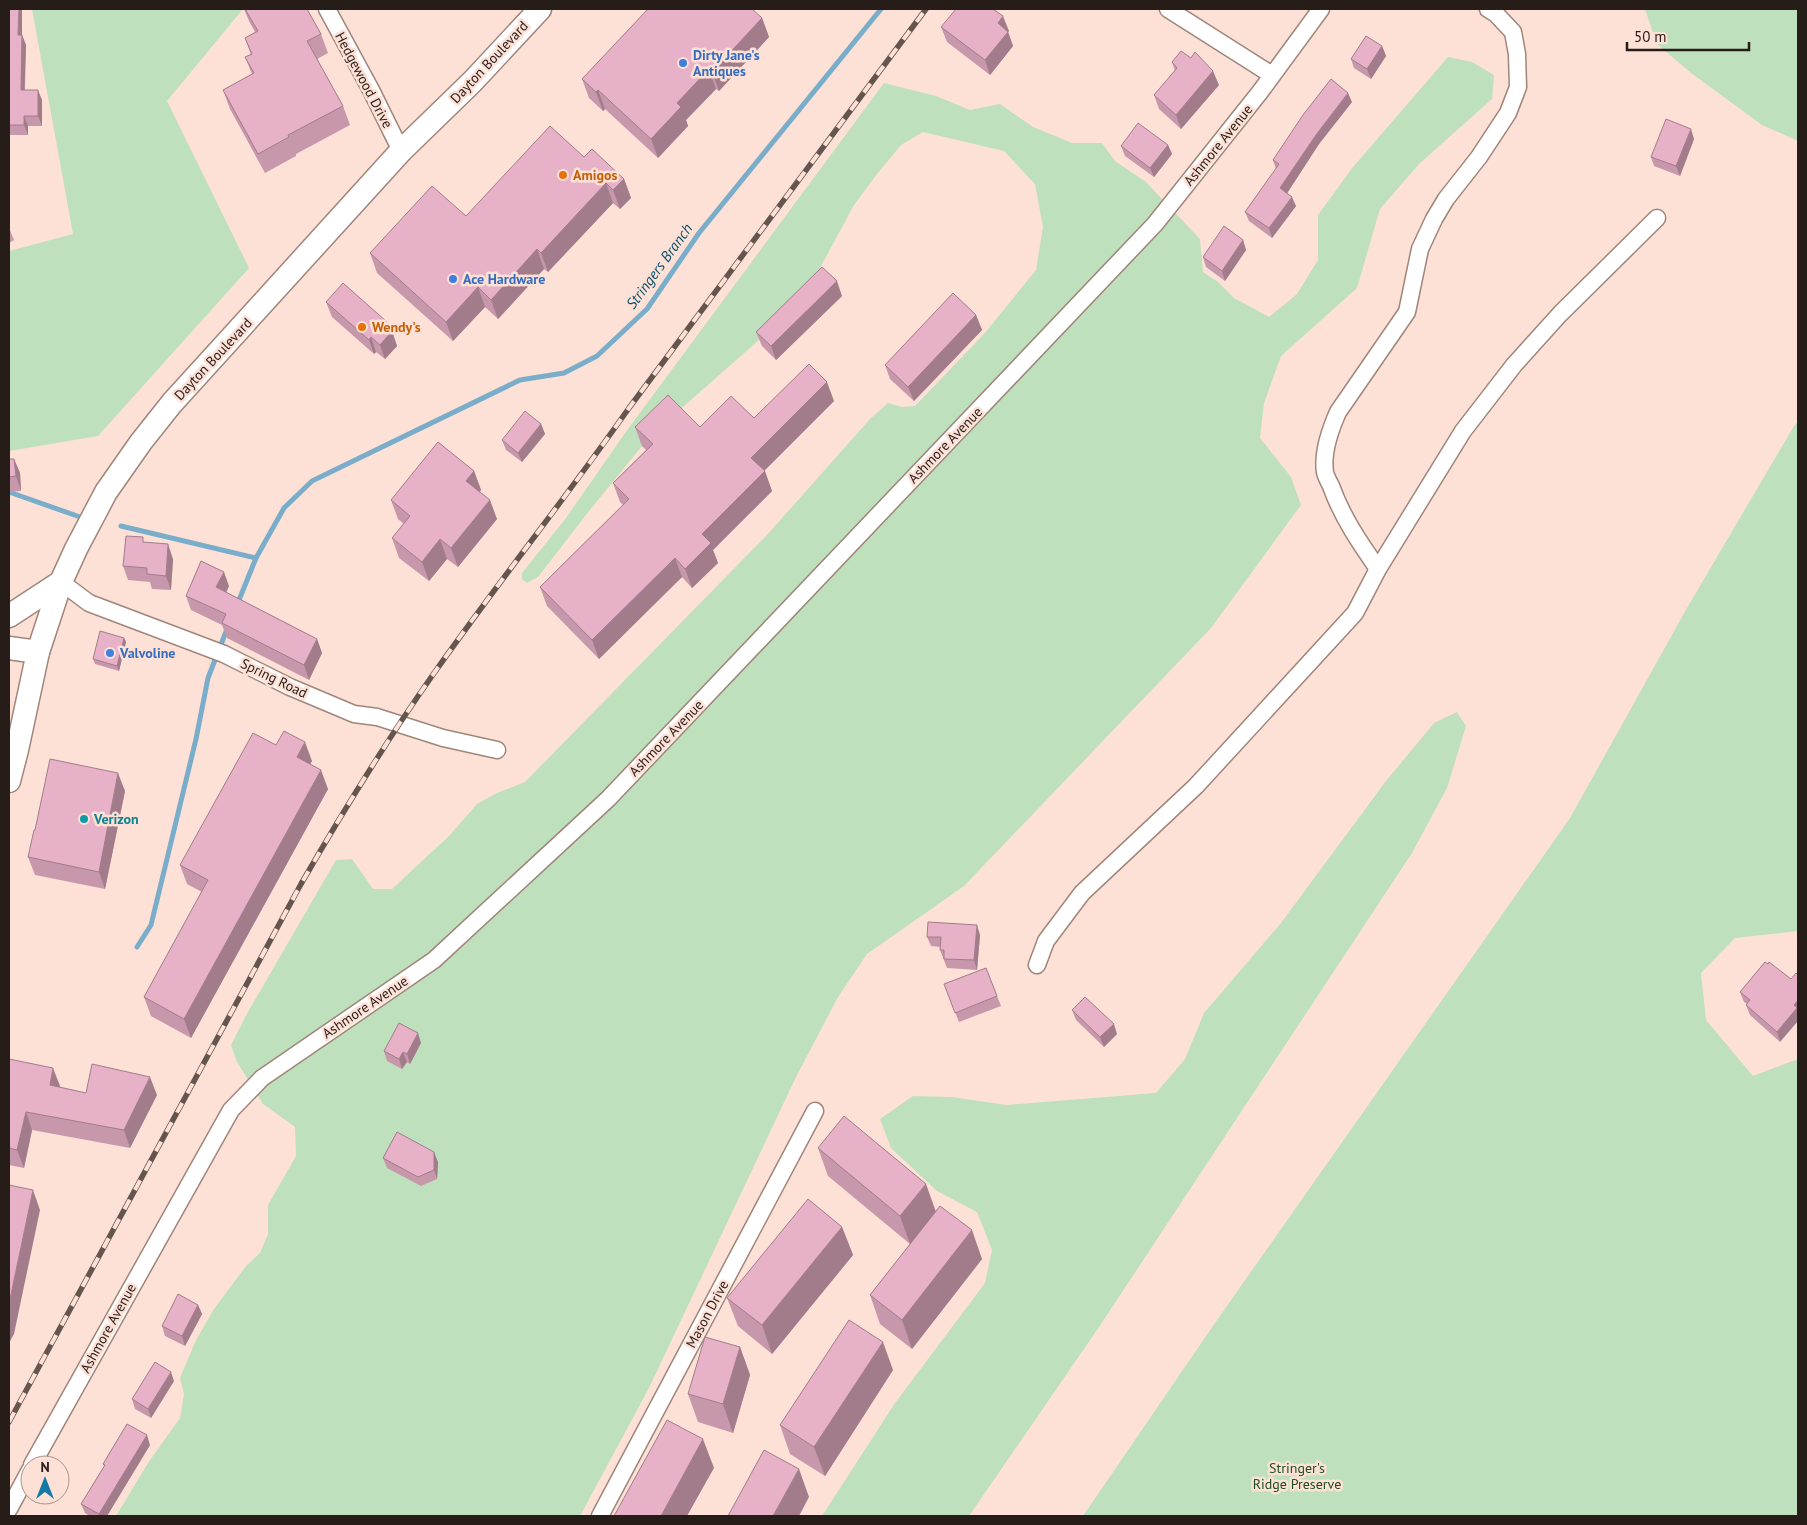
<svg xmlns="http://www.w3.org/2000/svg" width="1807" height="1525" viewBox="0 0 1807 1525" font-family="'PT Sans',sans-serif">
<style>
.green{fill:#bee0bc}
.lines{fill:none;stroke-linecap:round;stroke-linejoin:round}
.stream{stroke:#79adc9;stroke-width:5}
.street-casing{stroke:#9f857a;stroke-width:19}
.secondary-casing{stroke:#9f857a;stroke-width:25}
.street{stroke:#fff;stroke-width:16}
.secondary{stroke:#fff;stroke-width:22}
.rail-casing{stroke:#65554f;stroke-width:5.5}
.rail{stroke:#fee1d6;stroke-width:4;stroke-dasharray:11;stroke-linecap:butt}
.wall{fill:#c798ab}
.shaded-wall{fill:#a27c8b}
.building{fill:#e7b1c7;stroke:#a27c8b}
.shop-dot{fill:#3f7fe0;stroke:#fee1d6;stroke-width:2}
.food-dot{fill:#e8710a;stroke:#fee1d6;stroke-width:2}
.culture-dot{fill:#0f9aa8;stroke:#fee1d6;stroke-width:2}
.labels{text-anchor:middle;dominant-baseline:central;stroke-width:5;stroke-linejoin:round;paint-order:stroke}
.shop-label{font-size:14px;font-weight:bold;fill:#366cbe;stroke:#fee1d6;text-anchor:start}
.street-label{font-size:14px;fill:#261c18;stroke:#fee1d6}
.food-label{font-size:14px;font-weight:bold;fill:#c56008;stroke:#fee1d6;text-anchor:start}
.culture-label{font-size:14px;font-weight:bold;fill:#0d838f;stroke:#fee1d6;text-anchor:start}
.park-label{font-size:14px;fill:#1b501c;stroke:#fee1d6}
.water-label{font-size:15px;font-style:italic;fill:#08506c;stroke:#fee1d6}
</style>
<rect width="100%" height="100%" fill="#fee1d6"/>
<g class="green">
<polygon points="32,9 243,9 167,101 249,268 98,436 9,451 9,251 73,234"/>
<polygon points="1645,9 1798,9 1798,141 1762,125 1691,73 1657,44"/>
<polygon points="1448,57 1472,62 1494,75 1492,99 1419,164 1380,209 1357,288 1281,356 1264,403 1260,438 1291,477 1301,505 1211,628 964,886 867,954 838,997 796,1077 649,1388 580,1516 116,1516 148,1463 180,1418 184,1394 180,1378 196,1340 214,1309 246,1266 260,1253 268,1234 268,1205 296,1156 295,1127 263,1104 237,1062 231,1045 249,1010 336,860 352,859 373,889 392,889 449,836 477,804 497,793 525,782 767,535 870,419 888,403 902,407 915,406 984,334 1036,270 1043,227 1035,184 1004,151 923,132 901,145 877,174 854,205 807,292 785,317 675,414 642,446 589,511 538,577 527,583 522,579 522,573 566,518 625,433 884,83 936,96 970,110 1000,104 1033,127 1072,143 1102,143 1115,161 1146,182 1200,239 1203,272 1218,282 1234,298 1269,317 1297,294 1318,260 1318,215 1353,167"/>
<polygon points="1798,421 1798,931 1735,938 1701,973 1706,1020 1753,1076 1798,1059 1798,1516 1083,1516 1217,1320 1570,818 1687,608 1794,426"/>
<polygon points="1457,712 1466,726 1447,788 1412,853 1099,1327 969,1516 822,1516 895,1403 985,1283 992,1250 977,1212 937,1191 891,1148 880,1119 913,1096 952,1097 1006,1105 1156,1093 1185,1059 1204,1013 1281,923 1386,781 1434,723"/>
</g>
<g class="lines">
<g class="stream">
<polyline points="9,492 80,517"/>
<polyline points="121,526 256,558"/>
<polyline points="237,605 256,558 284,508 312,481 520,380 564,373 597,356 647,309 699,233 881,9"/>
<polyline points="137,947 151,925 196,739 208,678 227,629"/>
</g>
<defs>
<g id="street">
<polyline points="327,9 371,90 401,151"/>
<polyline points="1168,9 1272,75"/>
<path d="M1378,569c-18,-26 -36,-52 -47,-83 -2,-4 -5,-9 -6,-14 -3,-20 5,-42 13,-60l69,-100 13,-63 14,-30 12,-20 33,-42 29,-44 10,-26 -1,-33 -4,-22 -17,-18 -8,-5"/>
<polyline points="61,582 89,603 224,654 290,687 354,714 377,717 443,738 497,750"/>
<polyline points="1037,965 1046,941 1082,893 1196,786 1355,613 1378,569 1463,431 1514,365 1560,314 1657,218"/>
<polyline points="32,1465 231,1110 262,1078 434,960 608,799 1155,224 1260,92 1321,9"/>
<polyline points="9,1509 30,1470"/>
<polyline points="600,1516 815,1111"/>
</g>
<g id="secondary">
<polyline points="9,616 61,582"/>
<polyline points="9,648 38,652"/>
<polyline points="9,781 17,750 38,652 61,582 76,549 106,492 141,442 172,403 401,151 473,81 540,9"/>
</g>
</defs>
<use href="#street" class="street-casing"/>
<use href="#secondary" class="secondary-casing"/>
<use href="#street" class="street"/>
<use href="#secondary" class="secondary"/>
<defs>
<path id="rail" d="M9,1422l292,-538c41,-71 84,-141 131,-208 64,-91 133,-177 197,-268l297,-399"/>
</defs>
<use href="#rail" class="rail-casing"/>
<use href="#rail" class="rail"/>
</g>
<g class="wall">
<polygon points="9,9 22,9 22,35 26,45 25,90 42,100 42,126 28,126 28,135 9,135"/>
<polygon points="244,9 307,9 321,34 328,53 317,59 343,106 350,125 296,154 296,156 265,173 230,109 223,90 252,74 245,57 251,55 245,38 255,32 249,21"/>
<polygon points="762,18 769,37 719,91 716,89 686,120 688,126 658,158 605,109 603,111 589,98 582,79"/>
<polygon points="941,27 1009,31 1008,32 1013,46 990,75 947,42"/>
<polygon points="1382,46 1386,56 1371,79 1354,68 1351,59"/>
<polygon points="1172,62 1219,85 1181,129 1159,109 1154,95 1175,71"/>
<polygon points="1352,102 1319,144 1287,193 1296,206 1272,238 1249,221 1245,212 1276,169 1273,160"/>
<polygon points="1694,139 1680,176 1654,166 1651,157"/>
<polygon points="1168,145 1172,154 1154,177 1125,156 1121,146"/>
<polygon points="584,157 624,179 631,198 620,209 613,203 548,272 544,269 498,319 485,307 453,341 377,273 370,253 466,216"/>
<polygon points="9,228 14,240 9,243"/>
<polygon points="1243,240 1246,250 1225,281 1206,267 1203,257"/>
<polygon points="842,296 776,360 762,346 756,332"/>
<polygon points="326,302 392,331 397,346 385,359 376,352 374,354 332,317"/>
<polygon points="976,315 982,330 914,401 890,379 885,365"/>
<polygon points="834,401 764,471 772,491 713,550 718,563 692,588 682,577 599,659 547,606 540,587 623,505 620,502 613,483 646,450 642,446 635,427 700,427 754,418"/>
<polygon points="541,424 545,434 522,462 506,450 502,440"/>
<polygon points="9,459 14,459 20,473 21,491 9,492"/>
<polygon points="474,471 481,490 480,492 497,519 458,567 447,559 429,581 399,558 392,538 404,524 398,519 391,500"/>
<polygon points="145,542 173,559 171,590 152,589 150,582 128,580 123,566"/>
<polygon points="229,586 226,592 317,639 322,653 309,680 227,638 222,625 191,610 186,596"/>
<polygon points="124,638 126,642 119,671 95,664 93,659"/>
<polygon points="276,745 312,761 310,764 328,789 191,1038 151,1016 144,997 202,892 187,884 180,865"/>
<polygon points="125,791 105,889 35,875 28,857"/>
<polygon points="980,935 977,970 947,968 940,950 940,947 931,946 927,937"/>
<polygon points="1765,962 1780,1042 1750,1015 1746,1005 1747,1004 1744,1002 1740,992"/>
<polygon points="986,968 1001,1006 959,1022 944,984"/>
<polygon points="1072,1010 1117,1034 1104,1047 1076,1020"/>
<polygon points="421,1043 410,1064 407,1062 402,1069 387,1061 384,1051"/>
<polygon points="9,1059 60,1086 59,1087 86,1093 157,1095 130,1148 32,1130 24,1168 9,1165"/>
<polygon points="818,1148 936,1211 982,1259 912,1349 880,1324 870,1295 910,1244 828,1176"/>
<polygon points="383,1158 438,1162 437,1179 421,1186 387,1168"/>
<polygon points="842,1227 853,1255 772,1354 738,1326 727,1298"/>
<polygon points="198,1305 202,1314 185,1346 165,1336 162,1326"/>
<polygon points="740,1347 750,1375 733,1433 698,1422 688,1394"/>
<polygon points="893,1370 825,1476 790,1454 780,1425"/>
<polygon points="174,1381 151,1418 135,1409 132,1399"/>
<polygon points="150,1445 107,1516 90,1516 85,1513 81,1504 104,1466 103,1464"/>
</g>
<g class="shaded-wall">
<polygon points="19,9 22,9 22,45 18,35"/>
<polygon points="1003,16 1009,31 1003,38 998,23"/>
<polygon points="762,18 769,37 719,91 712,72"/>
<polygon points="1008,32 1013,46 990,75 985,60"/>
<polygon points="22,35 26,45 24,100 21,90"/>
<polygon points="1382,46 1386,56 1371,79 1367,69"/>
<polygon points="709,69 716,89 686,120 688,126 658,158 651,139 677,103"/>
<polygon points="1213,71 1219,85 1181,129 1176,115"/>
<polygon points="38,90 42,100 42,126 38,116"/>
<polygon points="598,90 605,109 603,111 596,92"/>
<polygon points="1348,93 1352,102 1319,144 1284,198 1280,188 1316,135"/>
<polygon points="24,116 28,126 28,135 24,125"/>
<polygon points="1691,129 1694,139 1680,176 1676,166"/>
<polygon points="1168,145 1172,154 1154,177 1150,168"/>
<polygon points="624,179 631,198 620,209 613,190"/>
<polygon points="606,183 613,203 548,272 541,253"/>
<polygon points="1292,197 1296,206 1272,238 1269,228"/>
<polygon points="1243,240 1246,250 1225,281 1222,271"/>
<polygon points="537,249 544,269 498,319 491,300"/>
<polygon points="837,281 842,296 776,360 771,346"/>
<polygon points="478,287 485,307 453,341 446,322"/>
<polygon points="976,315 982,330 914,401 908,387"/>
<polygon points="387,322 390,333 392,331 397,346 385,359 380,345 384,325"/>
<polygon points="371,337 376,352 374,354 369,340"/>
<polygon points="827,382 834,401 758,477 751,458"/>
<polygon points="541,424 545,434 522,462 518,453"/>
<polygon points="14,459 20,473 21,491 16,476"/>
<polygon points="474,471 481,490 473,500 466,481"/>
<polygon points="765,471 772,491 713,550 718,563 692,588 685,569 702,534"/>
<polygon points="490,500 497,519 458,567 451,548"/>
<polygon points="440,539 447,559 429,581 422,562"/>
<polygon points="168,544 173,559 171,590 166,576"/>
<polygon points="675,558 682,577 599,659 592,640"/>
<polygon points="224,572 229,586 222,602 216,587"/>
<polygon points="124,638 126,642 119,671 117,666"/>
<polygon points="317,639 322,653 309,680 304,665"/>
<polygon points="305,742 312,761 304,776 297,757"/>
<polygon points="321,770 328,789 191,1038 184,1019"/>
<polygon points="118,773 125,791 105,889 99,872"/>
<polygon points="977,925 980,935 977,970 974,960"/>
<polygon points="1798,1000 1798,1021 1780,1042 1777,1032 1794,1005"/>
<polygon points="1114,1024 1117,1034 1104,1047 1100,1037"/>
<polygon points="418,1033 421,1043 410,1064 407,1054"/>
<polygon points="403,1052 407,1062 402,1069 399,1059"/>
<polygon points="53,1068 60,1086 57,1103 50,1085"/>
<polygon points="150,1077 157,1095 130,1148 124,1130"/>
<polygon points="26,1112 32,1130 24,1168 17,1150"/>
<polygon points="434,1152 438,1162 437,1179 434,1170"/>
<polygon points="926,1184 936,1212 910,1244 900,1216"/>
<polygon points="33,1190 40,1210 14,1334 9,1343 9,1304"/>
<polygon points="842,1227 853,1255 772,1354 762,1325"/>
<polygon points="972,1230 982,1259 912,1349 902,1320"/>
<polygon points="198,1305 202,1314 185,1346 182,1336"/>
<polygon points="883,1342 893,1370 825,1476 814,1447"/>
<polygon points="740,1347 750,1375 733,1433 723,1404"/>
<polygon points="171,1372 174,1381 151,1418 148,1409"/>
<polygon points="147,1435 150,1445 107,1516 100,1516 99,1514"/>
<polygon points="703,1439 714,1468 687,1516 661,1516"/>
<polygon points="799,1469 809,1497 799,1516 773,1516"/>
</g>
<g class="building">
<polygon points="9,9 19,9 18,35 22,35 21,90 38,90 38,116 24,116 24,125 9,125"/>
<polygon points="245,9 307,9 321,34 307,41 343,106 288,135 289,137 258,154 223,90 254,73 245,57 252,54 245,38 258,31"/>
<polygon points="648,9 752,9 762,18 712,72 709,69 677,103 681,107 651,139 598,90 596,92 582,79"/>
<polygon points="956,9 993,9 1003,16 998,23 1008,32 985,60 941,27"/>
<polygon points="1366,36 1382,46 1367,69 1351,59"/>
<polygon points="1181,51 1191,58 1195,52 1213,71 1176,115 1154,95 1177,68 1172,62"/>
<polygon points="1331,79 1348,93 1316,135 1280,188 1292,197 1269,228 1245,212 1279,164 1273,160 1303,115"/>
<polygon points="1666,119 1691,129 1676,166 1651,157"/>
<polygon points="1138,123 1168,145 1150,168 1121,146"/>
<polygon points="550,126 584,157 592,149 624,179 613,190 606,183 541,253 537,249 491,300 478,287 446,322 370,253 432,186 466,216"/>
<polygon points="1224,226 1243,240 1222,271 1203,257"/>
<polygon points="822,267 837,281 771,346 756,332"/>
<polygon points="343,283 387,322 384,325 392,331 380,345 371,337 369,340 326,302"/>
<polygon points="953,293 976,315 908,387 885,365"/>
<polygon points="809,364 827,382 751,458 765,471 702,534 711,543 685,569 675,558 592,640 540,587 629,499 613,483 653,444 635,427 668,395 700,427 731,396 754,418"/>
<polygon points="525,411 541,424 518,453 502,440"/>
<polygon points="438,442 474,471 466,481 490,500 451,548 440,539 422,562 392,538 410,516 391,500"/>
<polygon points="9,459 14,459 16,476 9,477"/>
<polygon points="126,536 143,537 143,542 168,544 166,576 147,574 147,568 123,566"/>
<polygon points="201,561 224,572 216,587 317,639 304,665 222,623 226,614 186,596"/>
<polygon points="100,631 124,638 117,666 93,659"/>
<polygon points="284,731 305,742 297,757 321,770 184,1019 144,997 208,880 180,865 253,733 276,745"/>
<polygon points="50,759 118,773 99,872 28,857 34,830 35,830"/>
<polygon points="928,922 977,925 974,960 944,959 944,950 940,950 941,937 927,937"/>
<polygon points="1765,962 1768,964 1769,962 1791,979 1796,973 1798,975 1798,1000 1794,1005 1797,1008 1777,1032 1746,1005 1750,1000 1740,992"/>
<polygon points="986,968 997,996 955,1013 944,984"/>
<polygon points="1085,997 1114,1024 1100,1037 1072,1010"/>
<polygon points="399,1023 418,1033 407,1054 403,1052 399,1059 384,1051"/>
<polygon points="9,1059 53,1068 50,1085 86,1093 92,1064 150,1077 124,1130 26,1112 17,1150 9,1148"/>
<polygon points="844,1116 926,1184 900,1216 818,1148"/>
<polygon points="397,1132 434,1152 434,1170 418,1177 383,1158"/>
<polygon points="9,1185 33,1190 9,1304"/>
<polygon points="808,1199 842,1227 762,1325 727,1298"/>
<polygon points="940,1206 972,1230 902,1320 870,1295"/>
<polygon points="178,1294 198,1305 182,1336 162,1326"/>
<polygon points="849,1320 883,1342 814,1447 780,1425"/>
<polygon points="705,1337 740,1347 723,1404 688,1394"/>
<polygon points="155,1362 171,1372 148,1409 132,1399"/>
<polygon points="667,1420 703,1439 661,1516 614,1516"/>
<polygon points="127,1424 147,1435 99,1514 81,1504 105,1465 103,1464"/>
<polygon points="764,1450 799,1469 773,1516 728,1516"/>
</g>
<g class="shop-dot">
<circle cx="683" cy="63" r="5"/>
<circle cx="453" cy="279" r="5"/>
<circle cx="110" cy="653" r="5"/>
</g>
<g class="food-dot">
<circle cx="563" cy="175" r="5"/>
<circle cx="362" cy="327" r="5"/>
</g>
<circle class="culture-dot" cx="84" cy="819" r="5"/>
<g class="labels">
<g class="shop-label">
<text x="693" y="55">Dirty Jane's<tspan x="693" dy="16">Antiques</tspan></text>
<text x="463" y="279">Ace Hardware</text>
<text x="120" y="653">Valvoline</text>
</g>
<g class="street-label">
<text transform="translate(489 62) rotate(-47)">Dayton Boulevard</text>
<text transform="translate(364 80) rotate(62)">Hedgewood Drive</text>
<text transform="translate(1218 145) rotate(-51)">Ashmore Avenue</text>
<text transform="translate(213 359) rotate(-47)">Dayton Boulevard</text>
<text transform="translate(945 445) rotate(-46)">Ashmore Avenue</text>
<text transform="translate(274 678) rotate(26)">Spring Road</text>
<text transform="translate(666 738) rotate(-46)">Ashmore Avenue</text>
<text transform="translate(365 1007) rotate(-34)">Ashmore Avenue</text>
<text transform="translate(707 1314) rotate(-62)">Mason Drive</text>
<text transform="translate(108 1328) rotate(-61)">Ashmore Avenue</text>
</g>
<g class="food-label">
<text x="573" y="175">Amigos</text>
<text x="372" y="327">Wendy's</text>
</g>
<g class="culture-label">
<text x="94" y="819">Verizon</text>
</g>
<g class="park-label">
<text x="1297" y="1468">Stringer's<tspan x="1297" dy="16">Ridge Preserve</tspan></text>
</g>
<g class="water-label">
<text transform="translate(659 266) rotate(-54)">Stringers Branch</text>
</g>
</g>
<rect width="1807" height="1525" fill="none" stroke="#261c18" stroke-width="20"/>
<g transform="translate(45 1480)"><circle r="24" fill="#fee1d6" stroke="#a8928a"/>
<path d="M0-4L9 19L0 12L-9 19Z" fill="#1678a4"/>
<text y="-8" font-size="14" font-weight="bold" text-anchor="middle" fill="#261c18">N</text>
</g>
<path d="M1627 42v8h122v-8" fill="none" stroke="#261c18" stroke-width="2.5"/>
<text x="1634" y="42" font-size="15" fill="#261c18" stroke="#fee1d6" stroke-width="4" paint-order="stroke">50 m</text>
</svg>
